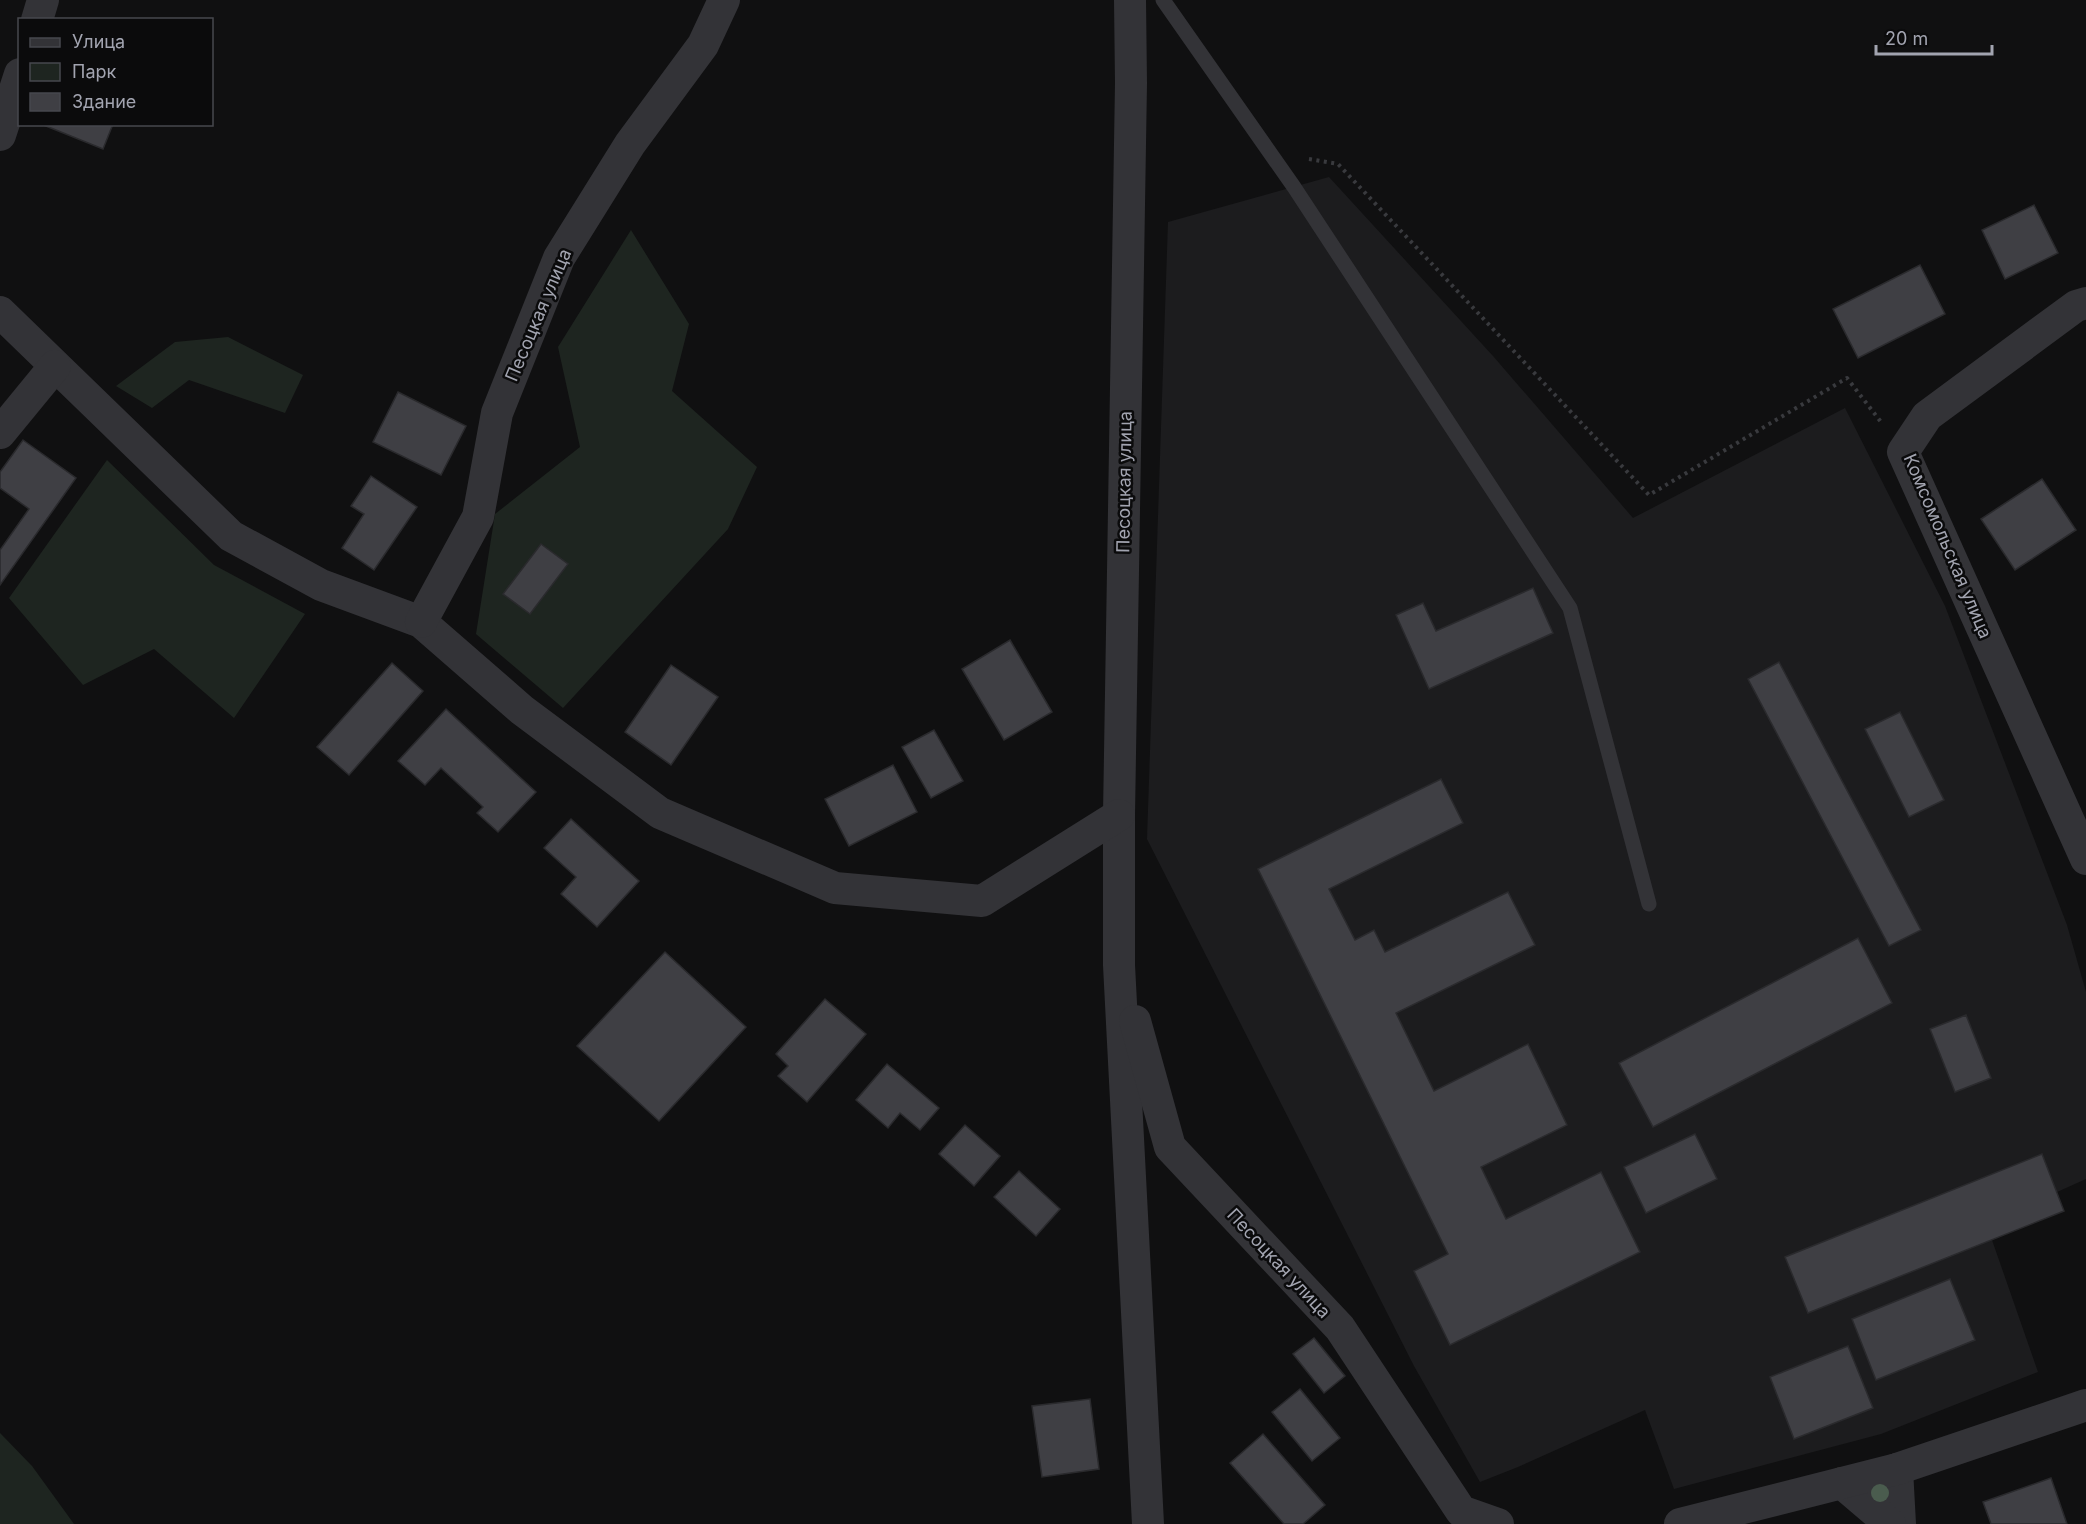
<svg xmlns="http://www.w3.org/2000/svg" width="2086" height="1524" viewBox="0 0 2086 1524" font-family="Inter,sans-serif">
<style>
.built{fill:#1c1c1e}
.green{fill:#1e2520}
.building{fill:#3f3f44;stroke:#2a2a2d;stroke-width:1.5}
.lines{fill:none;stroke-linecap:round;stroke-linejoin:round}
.path{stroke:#393a3e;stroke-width:4;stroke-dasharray:3 4.5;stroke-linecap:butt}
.service{stroke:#333337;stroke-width:15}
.minor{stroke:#333337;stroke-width:32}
.tree{fill:#4a5c4e}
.labels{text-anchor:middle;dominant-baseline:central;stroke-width:5;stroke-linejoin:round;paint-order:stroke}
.street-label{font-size:18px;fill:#a2a4b0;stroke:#0b0b0c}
</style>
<rect width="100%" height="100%" fill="#101011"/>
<polygon class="built" points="1329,177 1493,356 1633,518 1845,408 1945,606 2067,925 2086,992 2086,1179 2057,1192 2064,1211 1992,1240 2038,1372 1881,1434 1674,1489 1645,1410 1518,1467 1480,1482 1414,1366 1147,839 1168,222"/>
<g class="green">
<polygon points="631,230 689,324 672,391 757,467 728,529 563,708 476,634 495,514 580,447 558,347"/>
<polygon points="228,337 303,375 285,413 189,380 152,408 116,386 175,342"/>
<polygon points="107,460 214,565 305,614 234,718 154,649 83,685 9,598"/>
<polygon points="0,1433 32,1466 74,1524 0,1524"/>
</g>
<g class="building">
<polygon points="41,124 113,124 103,149"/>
<polygon points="2034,205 2058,253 2005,279 1982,230"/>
<polygon points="1920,265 1945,314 1858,358 1833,309"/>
<polygon points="398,392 466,426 441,475 373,442"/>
<polygon points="23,440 76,478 0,585 0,550 29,509 0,488 0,472"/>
<polygon points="371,476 417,507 374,570 342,548 364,514 351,506"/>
<polygon points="2042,479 2076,530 2015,570 1981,519"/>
<polygon points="541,544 568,564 530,614 503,594"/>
<polygon points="1533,588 1553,633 1429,689 1396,615 1423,603 1436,631"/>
<polygon points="1010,640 1052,712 1004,740 962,669"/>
<polygon points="1779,662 1921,930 1889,946 1748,679"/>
<polygon points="392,663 423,691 349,775 317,747"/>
<polygon points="671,665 718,697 671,765 625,732"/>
<polygon points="446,709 536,792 498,832 477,813 483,807 441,768 425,785 398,761"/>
<polygon points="1900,712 1944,800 1909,817 1865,729"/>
<polygon points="934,730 963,781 931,798 902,747"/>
<polygon points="893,765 917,812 849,846 825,799"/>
<polygon points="1441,779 1463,823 1329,889 1355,940 1374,930 1385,952 1508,892 1535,945 1396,1013 1434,1091 1528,1044 1567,1125 1481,1167 1506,1219 1601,1172 1640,1252 1450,1345 1414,1271 1448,1254 1258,869"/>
<polygon points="571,819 639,881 597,927 561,894 576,877 544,848"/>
<polygon points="1858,938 1892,1003 1653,1127 1619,1063"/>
<polygon points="665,952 746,1027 659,1121 577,1046"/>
<polygon points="825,999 866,1034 807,1102 778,1076 788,1066 776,1054"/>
<polygon points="1966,1015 1991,1078 1955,1092 1930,1029"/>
<polygon points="887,1064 939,1108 920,1130 900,1113 888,1128 856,1100"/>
<polygon points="965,1125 1000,1156 974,1186 939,1154"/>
<polygon points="1695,1134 1717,1179 1646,1213 1624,1167"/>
<polygon points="2042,1154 2064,1211 1808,1313 1785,1257"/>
<polygon points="1019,1171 1060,1209 1036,1236 994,1197"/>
<polygon points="1950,1279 1975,1340 1876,1380 1852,1319"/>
<polygon points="1314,1338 1345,1376 1324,1393 1293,1354"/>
<polygon points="1848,1346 1873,1408 1794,1439 1770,1377"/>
<polygon points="1300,1389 1340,1438 1312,1461 1272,1412"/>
<polygon points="1090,1399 1099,1469 1042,1477 1032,1406"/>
<polygon points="1263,1434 1325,1505 1303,1524 1284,1524 1230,1463"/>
<polygon points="2051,1478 2067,1524 1991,1524 1983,1502"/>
</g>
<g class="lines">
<polyline class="path" points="1309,159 1338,164 1649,495 1847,378 1881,422"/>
<polyline class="service" points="1163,0 1294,187 1570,608 1649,904"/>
<g class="minor">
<polyline points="1130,0 1131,83 1119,815 1119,965 1148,1524"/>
<polyline points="37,20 43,0"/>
<polyline points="0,135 20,74"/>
<polyline points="2086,303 2076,306 1927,416 1903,452 2086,859"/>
<polyline points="0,312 231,536 321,585 421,622 522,710 660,813 835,888 982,901 1119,815"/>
<polyline points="0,433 55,366"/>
<polyline points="421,622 478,517 497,413 559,258 630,144 703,45 724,0"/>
<polyline points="1135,1021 1170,1147 1340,1328 1461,1511 1498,1524"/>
<polyline points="1897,1469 1900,1524"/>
<polyline points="1842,1483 1890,1524"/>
<polyline points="1680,1524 1897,1469 2086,1405"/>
</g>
</g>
<circle class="tree" cx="1880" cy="1493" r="9"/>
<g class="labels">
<g class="street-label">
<text transform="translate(538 315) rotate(-67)">Песоцкая улица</text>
<text transform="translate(1124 482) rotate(-89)">Песоцкая улица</text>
<text transform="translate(1948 546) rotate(67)">Комсомольская улица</text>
<text transform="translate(1279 1263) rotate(47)">Песоцкая улица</text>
</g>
</g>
<rect x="18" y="18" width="195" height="108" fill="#0b0b0c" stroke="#47484e" stroke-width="1.5"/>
<rect x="30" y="38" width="30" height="9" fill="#333337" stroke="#47484e" stroke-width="1.5"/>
<text x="72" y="48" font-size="18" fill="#a2a4b0">Улица</text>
<rect x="30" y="63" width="30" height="18" fill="#1e2520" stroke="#47484e" stroke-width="1.5"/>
<text x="72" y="78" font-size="18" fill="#a2a4b0">Парк</text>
<rect x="30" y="93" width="30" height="18" fill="#3f3f44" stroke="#47484e" stroke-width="1.5"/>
<text x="72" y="108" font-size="18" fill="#a2a4b0">Здание</text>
<path d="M1876 45v9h116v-9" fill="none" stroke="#a2a4b0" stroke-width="3"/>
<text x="1885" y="45" font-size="18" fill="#a2a4b0" stroke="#0b0b0c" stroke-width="4.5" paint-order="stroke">20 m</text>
</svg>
